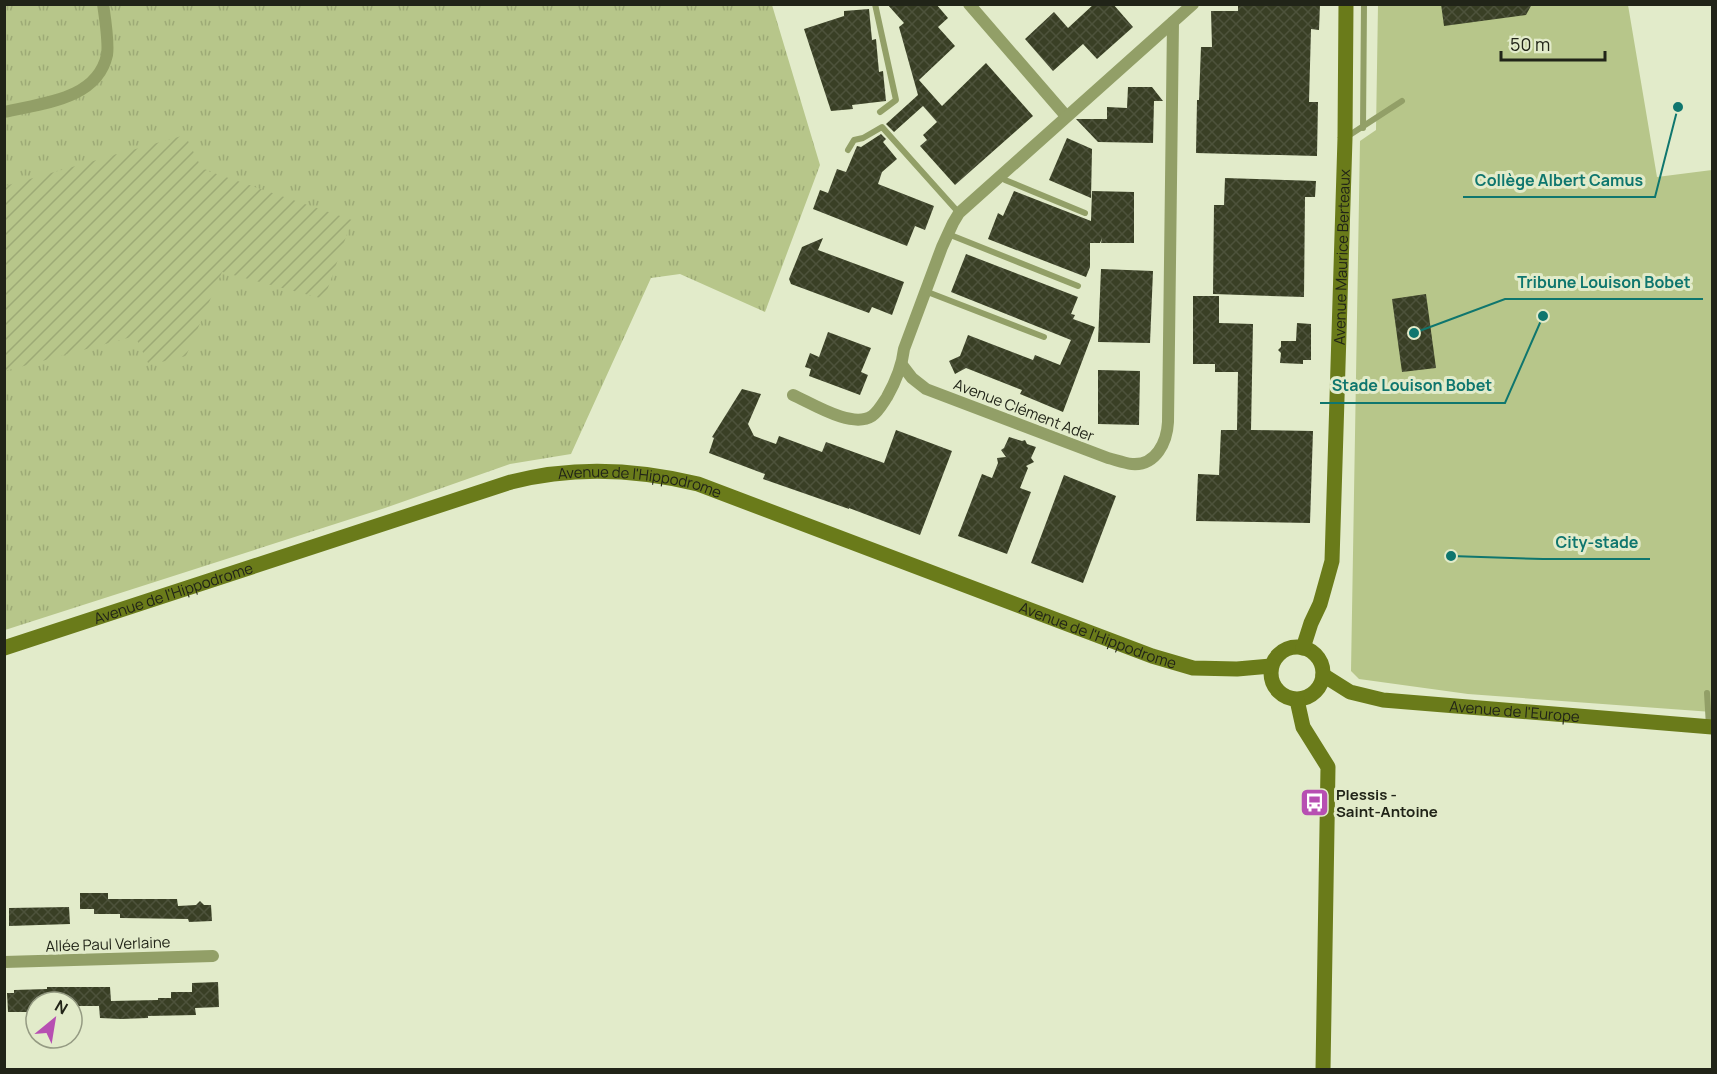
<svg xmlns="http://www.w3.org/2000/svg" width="1717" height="1074" viewBox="0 0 1717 1074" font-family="Manrope,sans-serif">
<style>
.grass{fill:url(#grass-tufts)}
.garden{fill:url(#garden-furrows)}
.pitch{fill:#b7c68a}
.building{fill:url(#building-cross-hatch)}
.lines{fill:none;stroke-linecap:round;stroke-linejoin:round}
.lane{stroke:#929f67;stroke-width:6}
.street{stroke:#929f67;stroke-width:12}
.secondary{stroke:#6a7b1a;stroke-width:15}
.labels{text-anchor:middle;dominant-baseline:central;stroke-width:6;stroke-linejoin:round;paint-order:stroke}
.street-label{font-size:15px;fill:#212418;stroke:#e2ebca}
.poi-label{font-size:15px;font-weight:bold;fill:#212418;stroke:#e2ebca;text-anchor:start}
.leader{fill:none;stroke:#0f766e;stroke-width:2}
.callout-dot{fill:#0f766e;stroke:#e2ebca;stroke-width:2}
.callout-label{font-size:16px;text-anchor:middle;font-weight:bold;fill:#0f766e;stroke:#e2ebca;stroke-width:6;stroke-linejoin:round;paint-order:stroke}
</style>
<defs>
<pattern id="grass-tufts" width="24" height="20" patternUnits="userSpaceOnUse" patternTransform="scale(1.5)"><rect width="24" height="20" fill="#b7c68a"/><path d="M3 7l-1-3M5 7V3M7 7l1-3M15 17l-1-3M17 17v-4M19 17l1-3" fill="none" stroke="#9daa76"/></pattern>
<pattern id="garden-furrows" width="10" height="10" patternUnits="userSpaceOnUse" patternTransform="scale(1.5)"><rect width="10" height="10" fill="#b7c68a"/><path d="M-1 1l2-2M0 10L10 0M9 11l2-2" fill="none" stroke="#9daa76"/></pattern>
<pattern id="building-cross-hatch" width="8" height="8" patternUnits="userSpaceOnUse" patternTransform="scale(1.5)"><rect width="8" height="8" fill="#393f25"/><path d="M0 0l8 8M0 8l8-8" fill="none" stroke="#4d523b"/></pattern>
</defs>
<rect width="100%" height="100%" fill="#e2ebca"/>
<polygon class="grass" points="5,5 772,5 820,165 765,312 680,274 651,278 571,454 510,464 385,508 5,630"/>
<polygon class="garden" points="185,135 202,169 352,220 324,299 222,272 186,356 149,365 135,336 5,371 5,186"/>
<polygon class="pitch" points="1378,5 1628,5 1657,177 1712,170 1712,712 1468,694 1359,679 1351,671 1360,141 1376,130"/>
<g class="building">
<polygon points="887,4 936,4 948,18 938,27 955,46 919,80 942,106 986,63 1033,116 955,185 920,146 927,140 923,135 937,122 923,106 894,132 886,124 918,95 899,27 904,23"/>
<polygon points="1094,4 1113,4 1133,27 1097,59 1083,44 1053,71 1025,39 1054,12 1068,28"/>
<polygon points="1238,4 1320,4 1319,30 1311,29 1309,102 1318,102 1317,156 1196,153 1197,100 1199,100 1201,47 1212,47 1211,11 1238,11"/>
<polygon points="1441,4 1532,4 1526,15 1444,26"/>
<polygon points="869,9 872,40 876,39 879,72 883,71 886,101 852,105 853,109 831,111 804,29 844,16 844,11"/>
<polygon points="1128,87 1152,87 1163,101 1154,101 1153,143 1098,142 1076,119 1107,119 1107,107 1127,108"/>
<polygon points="881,134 886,139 883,142 897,159 882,172 878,184 934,206 925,230 915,226 907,246 813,209 820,190 828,193 837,169 846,172 857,146 861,147"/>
<polygon points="1067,138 1092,149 1091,198 1049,180"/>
<polygon points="1225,178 1316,181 1315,197 1305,197 1304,297 1213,294 1214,205 1224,205"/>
<polygon points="1014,191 1091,221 1092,191 1134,192 1134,243 1101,243 1102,238 1100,243 1090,243 1090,267 1086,277 988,239 998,213 1003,216"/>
<polygon points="823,238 818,250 904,282 892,315 872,307 869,313 791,284 789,279 802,247"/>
<polygon points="966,254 1078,297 1071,314 1075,315 1073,319 1095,327 1063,412 1020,394 1022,390 966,368 955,374 949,361 960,356 968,335 1033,360 1035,355 1060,365 1071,340 951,292"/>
<polygon points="1101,269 1153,271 1150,343 1098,342"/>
<polygon points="1426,294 1436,368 1402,372 1392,299"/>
<polygon points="1193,296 1219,296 1219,323 1253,324 1251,430 1313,431 1310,523 1196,521 1198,474 1219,475 1221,430 1237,430 1238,372 1215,372 1215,364 1193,364"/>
<polygon points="1297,323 1311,324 1311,360 1303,360 1303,364 1280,363 1281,353 1278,350 1281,347 1281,341 1296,341"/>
<polygon points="828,332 871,348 861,372 868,375 860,395 809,376 811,369 805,367 810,353 819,357"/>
<polygon points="1098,370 1140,371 1139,425 1098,424"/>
<polygon points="742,389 761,394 748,424 754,436 776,444 779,436 822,452 826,442 884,463 896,430 952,451 920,535 849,508 849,509 763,479 765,474 709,453 714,438 712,437"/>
<polygon points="1009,437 1022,441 1025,440 1027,444 1036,447 1031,458 1034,462 1026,466 1028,468 1020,488 1031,492 1007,554 958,536 982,474 992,478 998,463 997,458 1006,457 1001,450 1004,448"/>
<polygon points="1064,475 1116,496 1083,583 1031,563"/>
<polygon points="80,893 108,893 108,899 177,899 178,906 196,905 200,901 204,905 211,905 212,921 189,922 188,919 120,918 120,914 94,914 94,909 80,909"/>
<polygon points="69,907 70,924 9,926 9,908"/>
<polygon points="218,982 219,1007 195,1008 196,1015 148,1016 148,1018 121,1019 100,1018 99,1006 72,1006 72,1002 35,1002 35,1012 8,1012 7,993 14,993 14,990 47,989 47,987 110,987 111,1001 158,1000 158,998 171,998 171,992 192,992 192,983"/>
</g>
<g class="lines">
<g class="lane">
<polyline points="875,4 896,100 880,112"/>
<polyline points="1363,128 1364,4"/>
<polyline points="1345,138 1402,101"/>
<polyline points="848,150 854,140 863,138 882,127 959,213"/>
<polyline points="1000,176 1005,180 1085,213"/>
<polyline points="948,234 1078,286"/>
<polyline points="925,291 1044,337"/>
<polyline points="1707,693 1709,726"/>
</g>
<g class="street">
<polyline points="969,4 1066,116"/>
<path d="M4,112c38,-9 93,-12 103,-57 2,-12 -2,-37 -4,-51"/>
<path d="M902,365l10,13 14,11 182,69c8,2 16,5 24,6 24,2 35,-22 36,-42l5,-400"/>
<path d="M793,395c20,9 59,34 79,21 6,-4 11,-13 15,-19 9,-16 15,-30 17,-48l38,-102 11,-24 6,-10 234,-209"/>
<polyline points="4,962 213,956"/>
</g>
<g class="secondary">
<circle cx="1297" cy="673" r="26"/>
<path id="s1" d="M4,648l507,-166c61,-16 126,-13 187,2l454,172 41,12 44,1 34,-3"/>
<path id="s2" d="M1303,648l8,-25 9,-19 12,-43 13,-423 1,-134"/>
<path id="s3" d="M1323,675l27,17 33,8 329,27"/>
<polyline points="1297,700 1303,727 1328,767 1323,1070"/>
</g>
</g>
<defs>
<symbol id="bus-square" viewBox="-11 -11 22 22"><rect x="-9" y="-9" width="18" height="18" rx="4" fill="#b74fb2" stroke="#e2ebca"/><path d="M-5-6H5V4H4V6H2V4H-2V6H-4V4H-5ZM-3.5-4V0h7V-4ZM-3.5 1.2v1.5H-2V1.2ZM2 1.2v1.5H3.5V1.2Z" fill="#fff"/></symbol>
</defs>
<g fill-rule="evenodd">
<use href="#bus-square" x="1298" y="786" width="33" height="33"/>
</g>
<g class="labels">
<g class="street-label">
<text stroke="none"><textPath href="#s2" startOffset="396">Avenue Maurice Berteaux</textPath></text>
<text transform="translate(1024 410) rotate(21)">Avenue Clément Ader</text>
<text stroke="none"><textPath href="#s1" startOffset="664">Avenue de l'Hippodrome</textPath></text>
<text stroke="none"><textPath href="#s1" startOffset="178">Avenue de l'Hippodrome</textPath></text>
<text stroke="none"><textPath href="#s1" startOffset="1150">Avenue de l'Hippodrome</textPath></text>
<text stroke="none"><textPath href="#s3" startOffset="198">Avenue de l'Europe</textPath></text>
<text transform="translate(108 944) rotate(-2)">Allée Paul Verlaine</text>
</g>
<g class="poi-label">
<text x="1336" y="794">Plessis -<tspan x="1336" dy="17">Saint-Antoine</tspan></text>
</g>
</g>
<path class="leader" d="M1678 107L1655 197H1463M1414 333L1505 299H1703M1543 316L1505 403H1320M1451 556L1543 559H1650"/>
<g class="callout-dot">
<circle cx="1678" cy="107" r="6"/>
<circle cx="1414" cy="333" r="6"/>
<circle cx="1543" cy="316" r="6"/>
<circle cx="1451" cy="556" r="6"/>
</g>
<g class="callout-label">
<text x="1559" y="186">Collège Albert Camus</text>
<text x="1604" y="288">Tribune Louison Bobet</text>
<text x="1412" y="391">Stade Louison Bobet</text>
<text x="1597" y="548">City-stade</text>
</g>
<rect width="1717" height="1074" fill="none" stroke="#212418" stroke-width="12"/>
<g transform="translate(54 1020) rotate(30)"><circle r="28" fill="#e2ebca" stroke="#959b83" stroke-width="1.5"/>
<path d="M0-4.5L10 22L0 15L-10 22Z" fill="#b74fb2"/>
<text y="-9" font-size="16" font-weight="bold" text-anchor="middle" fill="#212418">N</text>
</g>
<path d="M1501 51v9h104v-9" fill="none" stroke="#212418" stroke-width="3"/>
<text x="1510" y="51" font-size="18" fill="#212418" stroke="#e2ebca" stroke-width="4.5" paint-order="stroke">50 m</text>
</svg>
